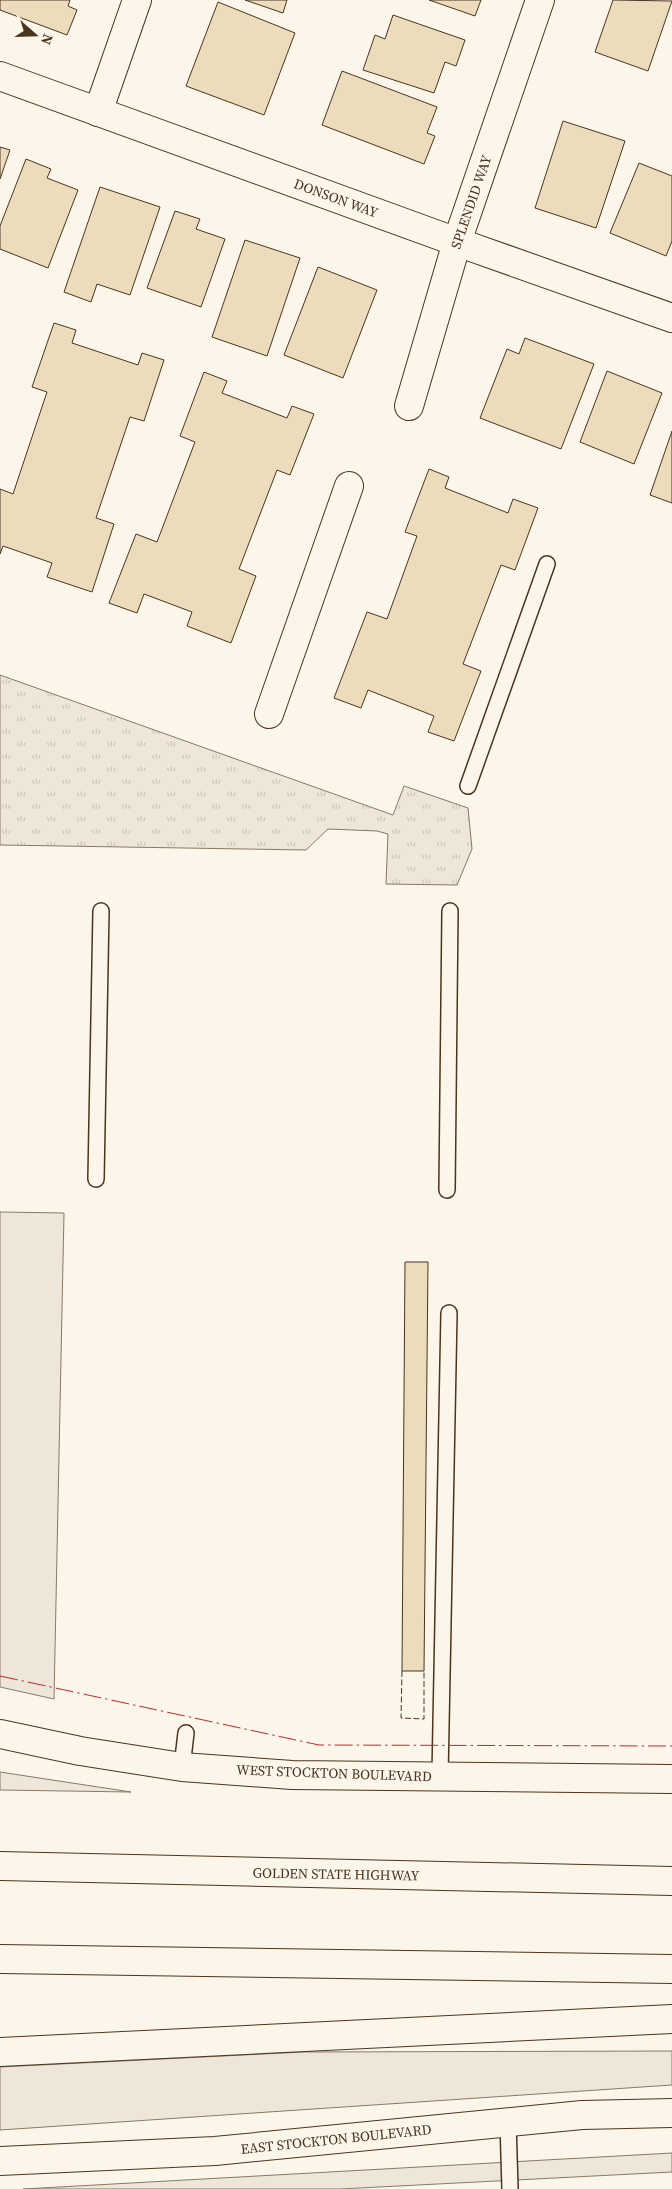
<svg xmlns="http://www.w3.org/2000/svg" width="672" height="2189" viewBox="0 0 672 2189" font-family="'Source Serif 4',serif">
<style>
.grass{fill:#ede6d9;stroke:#887966}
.park{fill:url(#park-tufts);stroke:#887966}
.building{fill:#ecdcbc;stroke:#4a3520}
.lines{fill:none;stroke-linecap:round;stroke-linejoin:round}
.lane-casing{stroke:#4a3520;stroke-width:18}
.street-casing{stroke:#4a3520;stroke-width:30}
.secondary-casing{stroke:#4a3520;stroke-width:30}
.highway-casing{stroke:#4a3520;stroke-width:30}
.lane{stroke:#fbf6e9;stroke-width:15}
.street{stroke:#fbf6e9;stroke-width:28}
.secondary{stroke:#fbf6e9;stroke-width:28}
.highway{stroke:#fbf6e9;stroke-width:28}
.fence{stroke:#4a3520;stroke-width:1;stroke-dasharray:6 2.5;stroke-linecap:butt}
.power{stroke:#c62828;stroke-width:1;stroke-dasharray:18 4 2.5 4;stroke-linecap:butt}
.labels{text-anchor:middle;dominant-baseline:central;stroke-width:4;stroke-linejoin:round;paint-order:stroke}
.street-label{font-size:14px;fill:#4a3520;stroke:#fbf6e9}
</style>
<defs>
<pattern id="park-tufts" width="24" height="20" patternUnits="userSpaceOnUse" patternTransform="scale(1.25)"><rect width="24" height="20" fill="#ede6d9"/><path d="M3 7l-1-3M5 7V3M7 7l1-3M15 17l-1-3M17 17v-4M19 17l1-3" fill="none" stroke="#cdc6ba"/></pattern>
</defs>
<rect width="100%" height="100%" fill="#fbf6e9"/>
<g class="grass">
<polygon points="0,1212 64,1213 54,1699 0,1687"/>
<polygon points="0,1772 131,1792 0,1790"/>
<polygon points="672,2051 672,2085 0,2130 0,2067 304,2052"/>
<polygon points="672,2153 672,2172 340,2189 23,2189"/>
</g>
<polygon class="park" points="0,675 393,815 404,786 468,808 472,849 457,885 386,884 388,834 377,831 328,829 306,850 0,845"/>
<g class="building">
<polygon points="0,0 70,0 68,6 77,10 67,35 0,10"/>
<polygon points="245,0 287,0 283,13"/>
<polygon points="429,0 481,0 475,16"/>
<polygon points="613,0 672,1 648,71 595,52"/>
<polygon points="218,2 295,33 264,115 186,86"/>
<polygon points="393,15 465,40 456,66 445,62 434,93 363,70 375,35 385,39"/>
<polygon points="342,71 437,107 427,133 435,136 424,164 322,125"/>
<polygon points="563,121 625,141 596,228 535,208"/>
<polygon points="0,147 10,150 0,179"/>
<polygon points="26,159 51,169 47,178 78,190 48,268 0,249 0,226"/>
<polygon points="639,163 672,176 672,241 666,256 610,233"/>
<polygon points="100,187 160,207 130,295 97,284 91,302 64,292"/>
<polygon points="175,211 200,219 196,229 225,239 201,307 147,288"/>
<polygon points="245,240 300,258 267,356 212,337"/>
<polygon points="318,267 377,290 343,378 284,355"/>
<polygon points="54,323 76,330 72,343 138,365 142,353 164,360 144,421 130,417 96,518 114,524 92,592 47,577 52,563 3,546 0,554 0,489 13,494 47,392 32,387"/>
<polygon points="525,338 594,364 561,449 480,418 507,349 519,354"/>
<polygon points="607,371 662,393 634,464 580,442"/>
<polygon points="204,372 227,381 222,393 287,418 292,406 314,414 290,475 277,470 239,569 256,576 231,643 187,626 192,612 144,594 137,613 109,603 136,534 157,542 195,442 180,436"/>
<polygon points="672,431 672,503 650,495"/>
<polygon points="429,469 449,477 445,488 508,513 513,499 538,508 515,570 501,565 463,664 481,671 454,741 428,732 434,716 368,690 361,708 334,698 367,612 387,619 417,536 405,532"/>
<polygon points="405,1262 428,1262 424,1671 402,1671"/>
</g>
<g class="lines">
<defs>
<g id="lane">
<polyline points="468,786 547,564"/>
<polyline points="96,1179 101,911"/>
<polyline points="447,1190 450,911"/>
<polyline points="182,1767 186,1733"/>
<polyline points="440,1776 449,1313"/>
<polyline points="508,2122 510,2189"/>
</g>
<g id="street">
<polyline points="0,76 457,242 672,318"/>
<polyline points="98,112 137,0"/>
<polyline points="409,406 457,242 540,0"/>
<polyline points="269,714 349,486"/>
</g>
<g id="secondary">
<polyline points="0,1734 80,1751 182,1767 292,1775 672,1779"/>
<polyline points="0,2161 215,2151 582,2115 672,2113"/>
</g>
<g id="highway">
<polyline points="0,1866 672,1881"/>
<polyline points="0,1959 672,1969"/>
<polyline points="0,2052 672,2019"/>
</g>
</defs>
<use href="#lane" class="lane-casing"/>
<use href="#street" class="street-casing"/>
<use href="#secondary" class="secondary-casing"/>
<use href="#highway" class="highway-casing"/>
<use href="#lane" class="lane"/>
<use href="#street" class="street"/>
<use href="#secondary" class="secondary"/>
<use href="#highway" class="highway"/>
<polyline class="fence" points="402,1671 401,1718 424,1719 424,1671"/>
<polyline class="power" points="0,1676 319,1745 672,1746"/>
</g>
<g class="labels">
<g class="street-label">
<text transform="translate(336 198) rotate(20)">DONSON WAY</text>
<text transform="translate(471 202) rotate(-71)">SPLENDID WAY</text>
<text transform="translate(334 1773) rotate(2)">WEST STOCKTON BOULEVARD</text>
<text transform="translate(336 1874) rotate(1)">GOLDEN STATE HIGHWAY</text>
<text transform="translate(336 2139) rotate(-6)">EAST STOCKTON BOULEVARD</text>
</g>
</g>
<g transform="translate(35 35) rotate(110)" stroke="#fbf6e9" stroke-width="4" paint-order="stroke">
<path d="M0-4L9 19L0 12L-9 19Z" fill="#4a3520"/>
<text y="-8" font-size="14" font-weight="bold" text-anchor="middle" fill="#4a3520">N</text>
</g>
</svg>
